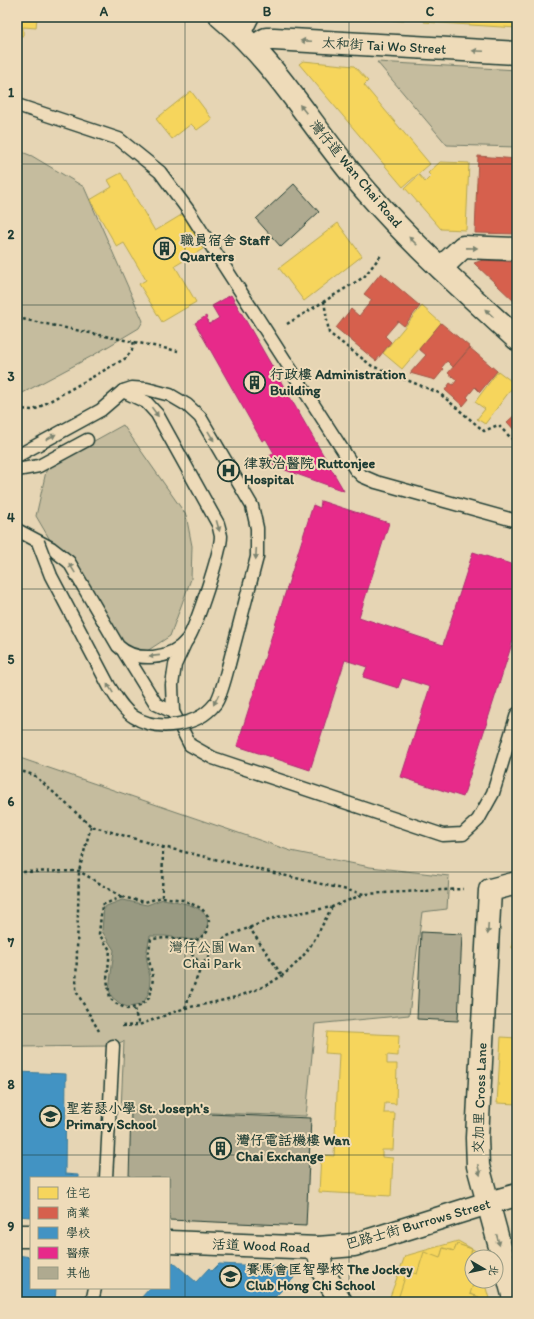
<svg xmlns="http://www.w3.org/2000/svg" width="534" height="1319" viewBox="0 0 534 1319" font-family="Itim,'LXGW WenKai TC',sans-serif">
<style>
.green{fill:#c5bc9e;stroke:#727c69}
.water{fill:#989981;stroke:#687462}
.homes{fill:#f6d55c;stroke:#b6a750}
.shops{fill:#d6604d;stroke:#9f5646}
.schools{fill:#4393c3;stroke:#387998}
.health{fill:#e7298a;stroke:#ab2f70}
.building{fill:#afaa90;stroke:#1f3d34}
.lines{fill:none;stroke-linecap:round;stroke-linejoin:round}
.service-casing{stroke:#1f3d34;stroke-width:15}
.pedestrian-casing{stroke:#1f3d34;stroke-width:20}
.minor-casing{stroke:#1f3d34;stroke-width:25}
.tertiary-casing{stroke:#1f3d34;stroke-width:25}
.path{stroke:#1f3d34;stroke-width:2.5;stroke-dasharray:3 3;stroke-linecap:butt}
.service{stroke:#eedbb9;stroke-width:12}
.pedestrian{stroke:#eedbb9;stroke-width:17}
.minor{stroke:#eedbb9;stroke-width:22}
.tertiary{stroke:#eedbb9;stroke-width:22}
.service-bridge-casing{stroke:#1f3d34;stroke-width:15;stroke-linecap:butt}
.service-bridge{stroke:#eedbb9;stroke-width:12}
.oneway{fill:#7c8470}
.grid{fill:none;stroke:#1f3d34;stroke-width:1;stroke-opacity:0.55}
.labels{text-anchor:middle;dominant-baseline:central;stroke-width:4;stroke-linejoin:round;paint-order:stroke}
.street-label{font-size:14px;fill:#1f3d34;stroke:#eedbb9}
.poi-label{font-size:14px;font-weight:bold;fill:#1f3d34;stroke:#eedbb9;text-anchor:start}
.park-label{font-size:14px;fill:#304a3f;stroke:#eedbb9}
.neatline{fill:none;stroke:#1f3d34;stroke-width:1.5}
.grid-label{font-size:13px;text-anchor:middle;font-weight:bold;fill:#1f3d34}
</style>
<rect width="100%" height="100%" fill="#e6d5b4"/>
<filter id="ink" filterUnits="userSpaceOnUse"><feTurbulence type="fractalNoise" baseFrequency=".025" numOctaves="2"/><feDisplacementMap in="SourceGraphic" scale="8" xChannelSelector="R" yChannelSelector="G"/><feConvolveMatrix kernelMatrix="1 2 1 2 8 2 1 2 1" color-interpolation-filters="sRGB"/></filter>
<g filter="url(#ink)">
<g class="green">
<polygon points="377,62 517,70 517,147 447,145"/>
<polygon points="17,150 32,156 84,187 143,321 139,328 92,356 17,396"/>
<polygon points="123,425 186,515 192,546 191,579 170,636 144,653 121,646 107,637 36,516 47,467"/>
<polygon points="17,757 291,851 370,867 449,876 447,909 422,912 409,1015 315,1024 306,1116 121,1110 124,1041 111,1046 17,1047"/>
</g>
<path class="water" d="M163,899c15,3 53,7 43,31 -2,5 -7,9 -12,10l-29,-4h-15l-4,19 4,23 -1,14 -5,10 -4,3 -12,2 -6,-2 -10,-8 -3,-7 5,-40 -12,-19 2,-24 18,-7 25,5z"/>
<g class="homes">
<polygon points="17,17 37,17 36,28 23,27 23,36 17,35"/>
<polygon points="269,17 320,17 320,22 269,19"/>
<polygon points="344,17 404,17 404,21"/>
<polygon points="425,17 517,17 517,28 424,22"/>
<polygon points="303,61 354,66 368,81 364,85 430,164 403,187 299,64"/>
<polygon points="191,91 212,119 197,130 191,124 172,139 156,119"/>
<polygon points="440,162 469,163 466,230 441,229 405,188 419,175 425,182 431,176 428,173"/>
<polygon points="491,171 515,172 515,176 517,176 517,203 515,203 514,214 506,214 506,211 493,211 493,202 476,201 477,183 487,184 487,175 491,175"/>
<polygon points="121,173 155,231 183,214 203,249 175,266 196,302 162,322 139,284 146,280 124,243 117,247 90,200 112,187 108,180"/>
<polygon points="338,223 362,256 304,301 279,268"/>
<polygon points="422,306 441,323 402,369 383,353"/>
<polygon points="498,371 515,384 485,424 477,419 485,409 475,402"/>
<polygon points="513,932 517,933 517,948 512,948"/>
<polygon points="327,1032 399,1035 398,1056 387,1055 387,1064 397,1064 396,1104 385,1103 384,1113 395,1113 393,1150 382,1150 382,1157 393,1158 391,1196 319,1192 321,1155 334,1156 339,1054 325,1053"/>
<polygon points="501,1037 517,1038 517,1104 497,1103"/>
<polygon points="458,1241 476,1251 478,1257 472,1257 472,1281 484,1281 490,1302 388,1302 405,1256"/>
<polygon points="457,1244 472,1249 459,1290 479,1297 477,1302 417,1302 431,1259 439,1262 443,1248 454,1251"/>
<polygon points="457,1244 472,1249 470,1255 476,1257 472,1257 472,1281 474,1281 470,1294 479,1297 477,1302 397,1302 407,1271 417,1274 424,1252 440,1258 443,1248 454,1251"/>
</g>
<g class="shops">
<polygon points="478,156 517,159 517,234 475,233"/>
<polygon points="483,260 517,262 517,304 474,263"/>
<polygon points="381,273 420,306 404,326 398,321 385,336 391,342 376,361 336,328 351,309 359,316 372,300 364,294"/>
<polygon points="441,323 470,347 453,367 447,361 442,367 444,369 435,380 410,373 426,355 419,349"/>
<polygon points="470,348 497,371 480,392 475,387 467,397 469,399 463,406 445,390 450,383 453,385 457,380 448,373"/>
<polygon points="517,413 517,433 507,422"/>
</g>
<g class="schools">
<polygon points="17,1072 66,1074 65,1174 78,1175 78,1178 31,1178 31,1217 17,1216"/>
<polygon points="17,1255 31,1257 31,1288 56,1288 55,1302 17,1302"/>
<polygon points="173,1262 196,1282 209,1268 212,1271 219,1264 287,1267 294,1278 270,1302 146,1302 141,1298 150,1288 169,1288 169,1267"/>
</g>
<g class="health">
<polygon points="231,295 344,491 274,466 268,457 274,453 266,439 262,441 195,323 206,316 209,324 219,318 212,306"/>
<polygon points="321,501 389,523 359,617 443,645 473,552 517,566 517,628 463,797 401,777 430,687 402,678 398,688 363,677 367,667 345,660 310,770 237,746 313,505 320,508"/>
</g>
<g class="building">
<polygon points="294,184 319,212 281,247 256,219"/>
<polygon points="421,932 462,934 458,1021 417,1019"/>
<polygon points="131,1111 311,1118 306,1226 169,1220 169,1178 129,1178"/>
</g>
<g class="lines">
<defs>
<g id="service">
<polyline points="17,105 119,139 160,172 188,210 355,469 362,476 376,482 517,521"/>
<polyline points="17,456 101,410 123,391 132,388 147,389 170,395 187,405 200,417 252,506 257,528 257,557 229,664"/>
<polyline points="17,470 39,466 87,440"/>
<path d="M17,530l34,18 18,14 49,84c18,17 53,14 69,-6 9,-12 34,-89 34,-104 -1,-4 -2,-9 -3,-12l-61,-110 -11,-12 -23,-11"/>
<polyline points="186,641 175,665 172,685 173,712 190,745 213,758 443,835 463,834 478,820 493,793 517,714"/>
<polyline points="124,652 156,704 173,712"/>
<polyline points="106,1178 113,1046"/>
<polyline points="92,1302 95,1288"/>
</g>
<polyline id="pedestrian" points="241,35 250,17"/>
<g id="minor">
<polyline points="253,47 266,39 274,39 517,53"/>
<polyline points="441,268 463,247 517,249"/>
<polyline points="17,1236 31,1236"/>
<polyline points="169,1242 318,1248 354,1245 488,1203 517,1195"/>
<polyline points="318,1248 322,1270 341,1302"/>
<polyline points="515,1302 478,1166 477,1138 490,890 517,883"/>
</g>
<path id="tertiary" d="M221,17c59,49 96,119 147,176 46,53 98,99 149,146"/>
</defs>
<use href="#service" class="service-casing"/>
<use href="#pedestrian" class="pedestrian-casing"/>
<use href="#minor" class="minor-casing"/>
<use href="#tertiary" class="tertiary-casing"/>
<g class="path">
<polyline points="324,301 329,333 372,366 439,393 484,431 498,425 517,444"/>
<polyline points="17,318 178,351"/>
<polyline points="287,324 364,277 382,254"/>
<polyline points="17,409 34,410 126,358 132,350 134,341"/>
<polyline points="17,770 34,775 91,826 163,847 364,894 463,889"/>
<polyline points="91,826 79,871 76,991 99,1031"/>
<polyline points="17,872 79,871 122,897"/>
<polygon points="122,897 145,902 162,897 183,900 201,908 208,916 209,921 207,932 199,939 194,941 166,938 151,939 148,956 153,978 151,992 149,998 140,1006 127,1009 115,1003 110,998 107,979 110,950 99,934 102,905"/>
<polyline points="162,897 163,847"/>
<polyline points="249,927 283,977"/>
<polyline points="179,941 202,965 225,937 277,917 332,907 364,894"/>
<path d="M185,1008c48,-9 94,-17 124,-60 9,-13 15,-27 23,-41"/>
<polyline points="134,1009 139,1025"/>
<polyline points="122,1026 139,1025 185,1008 202,965"/>
</g>
<use href="#service" class="service"/>
<use href="#pedestrian" class="pedestrian"/>
<use href="#minor" class="minor"/>
<use href="#tertiary" class="tertiary"/>
<defs>
<path id="service-bridge" d="M38,542l13,34 58,110c7,11 14,24 25,31 24,15 64,9 81,-13 6,-7 11,-30 14,-40"/>
</defs>
<use href="#service-bridge" class="service-bridge-casing"/>
<use href="#service-bridge" class="service-bridge"/>
</g>
<defs><path id="oneway-solid" d="M-6-.8H1V-3.2L6.5 0L1 3.2V.8H-6Z"/></defs>
<g class="oneway">
<use href="#oneway-solid" transform="translate(306 41) rotate(-177)"/>
<use href="#oneway-solid" transform="translate(478 51) rotate(-177)"/>
<use href="#oneway-solid" transform="translate(303 109) rotate(-128)"/>
<use href="#oneway-solid" transform="translate(413 241) rotate(-136)"/>
<use href="#oneway-solid" transform="translate(472 248) rotate(1)"/>
<use href="#oneway-solid" transform="translate(489 313) rotate(-137)"/>
<use href="#oneway-solid" transform="translate(155 412) rotate(54)"/>
<use href="#oneway-solid" transform="translate(211 436) rotate(59)"/>
<use href="#oneway-solid" transform="translate(51 437) rotate(-29)"/>
<use href="#oneway-solid" transform="translate(218 526) rotate(74)"/>
<use href="#oneway-solid" transform="translate(256 554) rotate(93)"/>
<use href="#oneway-solid" transform="translate(72 568) rotate(-122)"/>
<use href="#oneway-solid" transform="translate(154 656) rotate(174)"/>
<use href="#oneway-solid" transform="translate(110 688) rotate(-122)"/>
<use href="#oneway-solid" transform="translate(216 700) rotate(117)"/>
<use href="#oneway-solid" transform="translate(488 929) rotate(93)"/>
<use href="#oneway-solid" transform="translate(479 1170) rotate(77)"/>
<use href="#oneway-solid" transform="translate(498 1240) rotate(75)"/>
</g>
</g>
<path class="grid" d="M185,17v1285M349,17v1285M17,164h500M17,305h500M17,447h500M17,589h500M17,730h500M17,872h500M17,1014h500M17,1155h500"/>
<defs>
<symbol id="building-ring" viewBox="-11 -11 22 22"><circle r="9.5" fill="#eedbb9" stroke="#1f3d34" stroke-width="1.5"/><path d="M-4-6H4V6H1V3H-1V6H-4ZM-2.5-4.3h1.7v1.8h-1.7ZM.8-4.3h1.7v1.8H.8ZM-2.5-1h1.7V.8h-1.7ZM.8-1h1.7V.8H.8Z" fill="#1f3d34"/></symbol>
<symbol id="hospital-ring" viewBox="-11 -11 22 22"><circle r="9.5" fill="#eedbb9" stroke="#1f3d34" stroke-width="1.5"/><path d="M-5-5h3v3.5h4V-5h3V5h-3V1.5h-4V5h-3Z" fill="#1f3d34"/></symbol>
<symbol id="school-ring" viewBox="-11 -11 22 22"><circle r="9.5" fill="#eedbb9" stroke="#1f3d34" stroke-width="1.5"/><path d="M0-5L7-2L0 1L-7-2ZM-4 1L0 2.5L4 1V4Q0 6-4 4Z" fill="#1f3d34"/></symbol>
</defs>
<g fill-rule="evenodd">
<use href="#building-ring" x="152" y="236" width="25" height="25"/>
<use href="#building-ring" x="242" y="370" width="25" height="25"/>
<use href="#hospital-ring" x="216" y="458" width="25" height="25"/>
<use href="#school-ring" x="38" y="1104" width="25" height="25"/>
<use href="#building-ring" x="208" y="1136" width="25" height="25"/>
<use href="#school-ring" x="218" y="1264" width="25" height="25"/>
</g>
<g class="labels">
<g class="street-label">
<text transform="translate(384 46) rotate(3)">太和街 Tai Wo Street</text>
<text transform="translate(356 174) rotate(50)">灣仔道 Wan Chai Road</text>
<text transform="translate(480 1098) rotate(-88)">交加里 Cross Lane</text>
<text transform="translate(418 1224) rotate(-16)">巴路士街 Burrows Street</text>
<text transform="translate(261 1246) rotate(2)">活道 Wood Road</text>
</g>
<g class="poi-label">
<text x="180" y="240">職員宿舍 Staff<tspan x="180" dy="16">Quarters</tspan></text>
<text x="270" y="374">行政樓 Administration<tspan x="270" dy="16">Building</tspan></text>
<text x="244" y="463">律敦治醫院 Ruttonjee<tspan x="244" dy="16">Hospital</tspan></text>
<text x="66" y="1108">聖若瑟小學 St. Joseph's<tspan x="66" dy="16">Primary School</tspan></text>
<text x="236" y="1140">灣仔電話機樓 Wan<tspan x="236" dy="16">Chai Exchange</tspan></text>
<text x="246" y="1269">賽馬會匡智學校 The Jockey<tspan x="246" dy="16">Club Hong Chi School</tspan></text>
</g>
<g class="park-label">
<text x="212" y="947">灣仔公園 Wan<tspan x="212" dy="16">Chai Park</tspan></text>
</g>
</g>
<rect width="534" height="1319" fill="none" stroke="#eedbb9" stroke-width="44"/>
<rect x="30" y="1177" width="140" height="112" fill="#eedbb9" stroke="#9b9c84"/>
<rect x="38" y="1187" width="20" height="12" fill="#f6d55c" stroke="#9b9c84"/>
<text x="66" y="1197" font-size="12" fill="#1f3d34">住宅</text>
<rect x="38" y="1207" width="20" height="12" fill="#d6604d" stroke="#9b9c84"/>
<text x="66" y="1217" font-size="12" fill="#1f3d34">商業</text>
<rect x="38" y="1227" width="20" height="12" fill="#4393c3" stroke="#9b9c84"/>
<text x="66" y="1237" font-size="12" fill="#1f3d34">學校</text>
<rect x="38" y="1247" width="20" height="12" fill="#e7298a" stroke="#9b9c84"/>
<text x="66" y="1257" font-size="12" fill="#1f3d34">醫療</text>
<rect x="38" y="1267" width="20" height="12" fill="#afaa90" stroke="#9b9c84"/>
<text x="66" y="1277" font-size="12" fill="#1f3d34">其他</text>
<g transform="translate(484 1269) rotate(99)"><circle r="19" fill="#eedbb9" stroke="#9b9c84"/>
<path d="M0-3L7 15L0 10L-7 15Z" fill="#1f3d34"/>
<text y="-6" font-size="11" font-weight="bold" text-anchor="middle" fill="#1f3d34">北</text>
</g>
<rect x="22" y="22" width="490" height="1275" class="neatline"/>
<g class="grid-label">
<text x="104" y="16">A</text>
<text x="267" y="16">B</text>
<text x="430" y="16">C</text>
<text x="11" y="97">1</text>
<text x="11" y="239">2</text>
<text x="11" y="381">3</text>
<text x="11" y="522">4</text>
<text x="11" y="664">5</text>
<text x="11" y="806">6</text>
<text x="11" y="947">7</text>
<text x="11" y="1089">8</text>
<text x="11" y="1231">9</text>
</g>
</svg>
